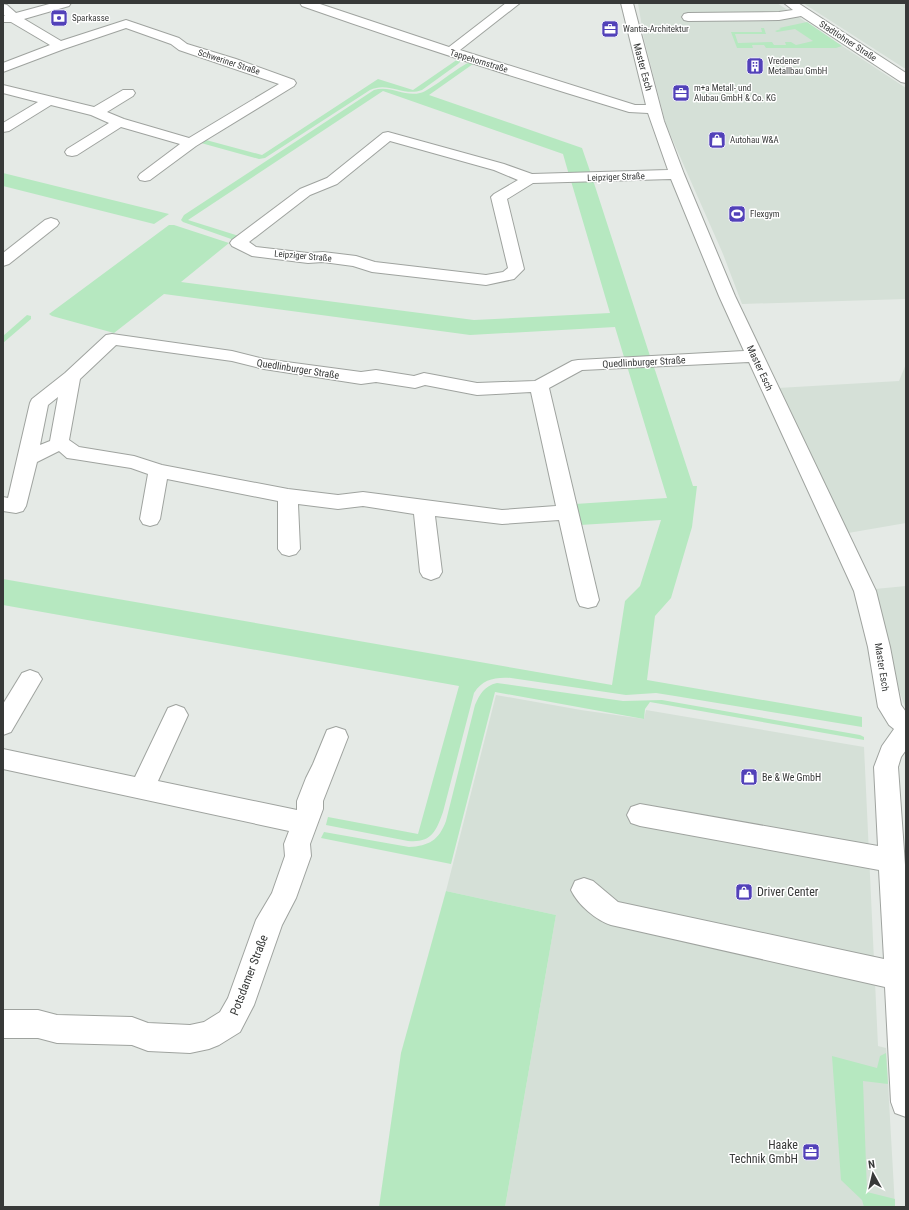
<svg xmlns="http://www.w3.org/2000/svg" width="909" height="1210" viewBox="0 0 909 1210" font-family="'Roboto Condensed',sans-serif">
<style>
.built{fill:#d5e0d7}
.green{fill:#b6e8c0}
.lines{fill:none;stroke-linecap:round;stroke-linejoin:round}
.minor-casing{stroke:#9fa39f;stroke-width:2}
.minor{fill:#fff;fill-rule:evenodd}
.labels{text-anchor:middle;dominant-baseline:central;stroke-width:3;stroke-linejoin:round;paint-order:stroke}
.far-poi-label{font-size:9px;fill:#373938;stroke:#fff;text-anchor:start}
.far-street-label{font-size:9px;fill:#373938;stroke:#fff}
.street-label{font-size:10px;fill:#373938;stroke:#fff}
.poi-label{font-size:10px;fill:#373938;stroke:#fff;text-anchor:start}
.near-poi-label{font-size:12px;fill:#373938;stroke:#fff;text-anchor:start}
.near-street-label{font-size:12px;fill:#373938;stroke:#fff}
</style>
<rect width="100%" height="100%" fill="#e5eae6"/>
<g class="built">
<polygon points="638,3 777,3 906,88 906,299 742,304 723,254 666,125 644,39"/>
<polygon points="803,3 906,3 906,68 904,68"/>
<polygon points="906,364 906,523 848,533 778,388 899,381"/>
<polygon points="906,586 906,710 899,690 875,589"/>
<polygon points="496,695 581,710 644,719 646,710 864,747 878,1046 886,1048 895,1207 505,1207 556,915 446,891"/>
</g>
<g class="green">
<polygon points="807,22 842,46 836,48 766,48 764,45 752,45 753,48 737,48 731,32 762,32 761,28 764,28 766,34 735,34 738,43 772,42 774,45 786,45 785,42 791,42 796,45 813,41 795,29 777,32 775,31 781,29 779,28"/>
<path d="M458,59l2,3 -2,2 -36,26c-18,7 -34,-9 -52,0l-105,68 -6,1 -58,-16 5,-3 56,15 116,-76 35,11z"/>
<path d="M468,63l5,1 -44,31 153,53 9,26 -22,1 -6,-21 -180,-63 -195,129 51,16 -5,4 -51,-18 -2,-2 3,-5 190,-125c16,-5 30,7 46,3 10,-2 35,-24 48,-30z"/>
<polygon points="3,173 169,214 154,224 3,186"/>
<polygon points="593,180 650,356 624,357 615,327 470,335 164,294 114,333 52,316 49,314 169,225 174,225 229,243 181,282 474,320 610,313 571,181"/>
<polygon points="27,315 31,316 31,319 3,343 3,336"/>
<path d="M653,364l40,122h4l-5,41 -21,71 -16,18 -8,64 215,37v10l-187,-31 -19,-3 -30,2 -115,-17c-16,-1 -28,1 -37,15l-31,119c-7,20 -12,31 -35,29l-82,-16 2,-8 90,17 41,-148 -456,-81v-26l609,106 13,-84 15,-15 21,-66 -81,5 -5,-21 92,-6 -40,-132z"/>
<path d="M497,683l126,18 39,-1 198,35 4,2v3l-214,-38 -5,7 -1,10 -149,-27 -44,172 -130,-26 3,-6 85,15c20,-1 30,-7 37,-26l29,-116c5,-11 9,-19 22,-22z"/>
<polygon points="446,891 556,915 505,1207 379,1207 401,1053"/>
<polygon points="886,1053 888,1084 863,1081 867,1192 895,1199 895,1207 864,1207 862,1200 841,1180 832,1056 877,1068 880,1056"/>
</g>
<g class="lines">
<defs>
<g id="minor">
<polygon points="53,3 71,3 69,6 24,19 61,41 126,20 179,38 187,44 236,59 294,80 296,83 294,86 196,146 150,180 145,181 140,180 138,177 140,174 180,144 121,127 77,155 72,156 67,155 65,152 67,149 109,123 91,115 51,105 9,131 3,132 3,123 38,102 3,93 3,85 94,107 123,90 133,90 135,93 133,96 107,112 124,119 189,138 279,84 179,50 171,44 126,28 64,49 3,72 3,63 50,45 11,22 3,22 3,16 5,16 3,14 3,4 7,5 16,13"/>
<path d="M300,3h17l132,44 57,-44h14l-60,47 175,55h11l-25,-102h12l31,118 20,53 51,122 141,295 14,56 11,58 5,7v38l-5,7 -3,10 8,112v238l-11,-4 -4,-11 -6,-115 -274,-62c-15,-5 -33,-20 -40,-35l4,-9 9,-3 9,3 25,21 266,57 -5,-89 -239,-44 -9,-3 -4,-8 4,-8 9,-3 238,42 -4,-79 8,-21 12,-17 -5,-4 -11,-18 -10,-60 -14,-56 -105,-229 -167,8 -33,18 50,212 -3,6 -8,2 -8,-2 -3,-6 -18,-80 -57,4 -67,-8 7,56 -3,5 -8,3 -8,-3 -3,-5 -6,-58 -51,-8 -25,3 -40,-5 2,45 -4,5 -7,2 -7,-2 -4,-5v-48l-111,-22 -7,40 -3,5 -7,2 -7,-2 -3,-5 8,-45 -17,-6 -57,-9 -7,-1 -8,-7 -22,11 -11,44 -3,5 -7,2 -13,-2v-14l5,1 22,-95 2,-4 33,-26 41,-38 6,-1 120,17 32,8 97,13 15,-2 38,6 10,-3 53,10 58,-2 37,-20 6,-1 166,-9 -25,-55 -48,-117 -138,4 -26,16 17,70 -10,10 -28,6 -114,-13 -19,-6 -30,-4 -15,1 -56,-7 -20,-10 -2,-3 2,-3 68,-51 27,-11 56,-45 5,-1 116,32 28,10 136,-4 -20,-57 -19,-1c-110,-33 -219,-68 -327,-106zM390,141l104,29 24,10 -24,14 -3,3 17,71 -5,4 -17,3 -111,-13 -19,-6 -33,-4 -15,1 -52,-6 -7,-5 61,-47 27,-11zM116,345l116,16 32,8 97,15 15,-2 39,6 10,-3 52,10 54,-3 25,114 -54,4 -139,-18 -25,3 -50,-6 -126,-24 -28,-9 -55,-9 -10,-7 11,-61zM58,397l-8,44 -10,4 8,-40z"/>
<polygon points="784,3 798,3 906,73 906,83 901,82 801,16 779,20 688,21 684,20 682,17 684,14 688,13 779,12 793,10"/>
<polygon points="51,218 57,220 59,223 57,226 9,264 3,266 3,253 45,220"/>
<polygon points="30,670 38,673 42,679 11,732 3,735 3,704 22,673"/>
<polygon points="176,705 184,708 188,715 158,781 297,810 297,801 306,778 313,764 327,730 336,727 345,730 348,737 323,801 323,809 310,844 311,856 296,898 282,925 254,1005 240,1032 219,1045 209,1049 190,1053 148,1051 132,1045 57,1043 38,1038 3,1038 3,1010 38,1010 57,1015 132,1017 148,1023 190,1025 204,1022 220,1012 228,998 256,920 272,893 285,856 284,844 289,831 3,769 3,749 135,777 168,708"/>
</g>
</defs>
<use href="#minor" class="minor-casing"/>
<use href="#minor" class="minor"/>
</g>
<defs>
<symbol id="bank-square" viewBox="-11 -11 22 22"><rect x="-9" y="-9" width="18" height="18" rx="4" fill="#5241b9" stroke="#fff"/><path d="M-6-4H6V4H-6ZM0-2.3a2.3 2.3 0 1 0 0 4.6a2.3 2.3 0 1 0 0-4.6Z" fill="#fff"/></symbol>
<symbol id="office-square" viewBox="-11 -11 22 22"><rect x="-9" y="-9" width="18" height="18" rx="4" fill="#5241b9" stroke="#fff"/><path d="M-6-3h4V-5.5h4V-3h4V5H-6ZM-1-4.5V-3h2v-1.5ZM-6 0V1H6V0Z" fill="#fff"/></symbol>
<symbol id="building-square" viewBox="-11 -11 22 22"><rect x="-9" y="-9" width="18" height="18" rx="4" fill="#5241b9" stroke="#fff"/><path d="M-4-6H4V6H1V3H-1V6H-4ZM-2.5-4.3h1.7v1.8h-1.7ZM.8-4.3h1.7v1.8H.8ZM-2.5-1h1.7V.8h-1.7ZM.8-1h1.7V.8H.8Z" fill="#fff"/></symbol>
<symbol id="shop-square" viewBox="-11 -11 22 22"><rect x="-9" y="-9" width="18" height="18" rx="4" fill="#5241b9" stroke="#fff"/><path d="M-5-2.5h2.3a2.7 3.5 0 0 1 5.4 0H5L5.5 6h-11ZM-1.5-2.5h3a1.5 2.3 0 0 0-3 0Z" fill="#fff"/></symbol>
<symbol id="stadium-square" viewBox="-11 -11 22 22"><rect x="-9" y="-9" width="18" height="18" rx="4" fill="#5241b9" stroke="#fff"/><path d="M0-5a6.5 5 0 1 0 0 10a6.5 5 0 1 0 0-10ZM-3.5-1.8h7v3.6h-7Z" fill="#fff"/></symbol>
</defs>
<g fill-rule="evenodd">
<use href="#bank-square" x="49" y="8" width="20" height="20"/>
<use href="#office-square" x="600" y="19" width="20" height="20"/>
<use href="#building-square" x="745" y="56" width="20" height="20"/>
<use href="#office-square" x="671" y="83" width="20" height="20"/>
<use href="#shop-square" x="707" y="130" width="20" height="20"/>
<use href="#stadium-square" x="727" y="204" width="20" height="20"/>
<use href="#shop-square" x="739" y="767" width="20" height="20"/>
<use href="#shop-square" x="734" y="882" width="20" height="20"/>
<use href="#office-square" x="801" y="1142" width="20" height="20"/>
</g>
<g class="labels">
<g class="far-poi-label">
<text x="72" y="18">Sparkasse</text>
<text x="623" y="29">Wantia-Architektur</text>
<text x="768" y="61">Vredener<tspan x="768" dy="10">Metallbau GmbH</tspan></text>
<text x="694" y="88">m+a Metall- und<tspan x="694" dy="10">Alubau GmbH &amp; Co. KG</tspan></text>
<text x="730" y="140">Autohau W&amp;A</text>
<text x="750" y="214">Flexgym</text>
</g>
<g class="far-street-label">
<text transform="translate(848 41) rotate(33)">Stadtlohner Straße</text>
<text transform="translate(479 61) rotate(17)">Tappehornstraße</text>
<text transform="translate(229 62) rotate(18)">Schweriner Straße</text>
<text transform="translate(616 177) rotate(-2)">Leipziger Straße</text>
<text transform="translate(303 256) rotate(5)">Leipziger Straße</text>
</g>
<g class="street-label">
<text transform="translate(643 67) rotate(75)">Master Esch</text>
<text transform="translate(644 362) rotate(-3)">Quedlinburger Straße</text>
<text transform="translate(760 368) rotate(65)">Master Esch</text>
<text transform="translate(298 369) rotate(9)">Quedlinburger Straße</text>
<text transform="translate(882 667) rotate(81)">Master Esch</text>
</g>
<g class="poi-label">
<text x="762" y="777">Be &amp; We GmbH</text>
</g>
<g class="near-poi-label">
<text x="757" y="892">Driver Center</text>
<text x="798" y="1145" text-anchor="end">Haake<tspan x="798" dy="14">Technik GmbH</tspan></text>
</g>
<g class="near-street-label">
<text transform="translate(249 975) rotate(-69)">Potsdamer Straße</text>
</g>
</g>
<rect width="909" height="1210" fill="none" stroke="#373938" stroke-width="8"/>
<g transform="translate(873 1174) rotate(352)" stroke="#ffffff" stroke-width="3" paint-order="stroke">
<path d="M0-3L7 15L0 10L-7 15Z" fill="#373938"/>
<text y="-6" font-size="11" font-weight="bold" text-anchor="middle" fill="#373938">N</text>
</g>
</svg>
